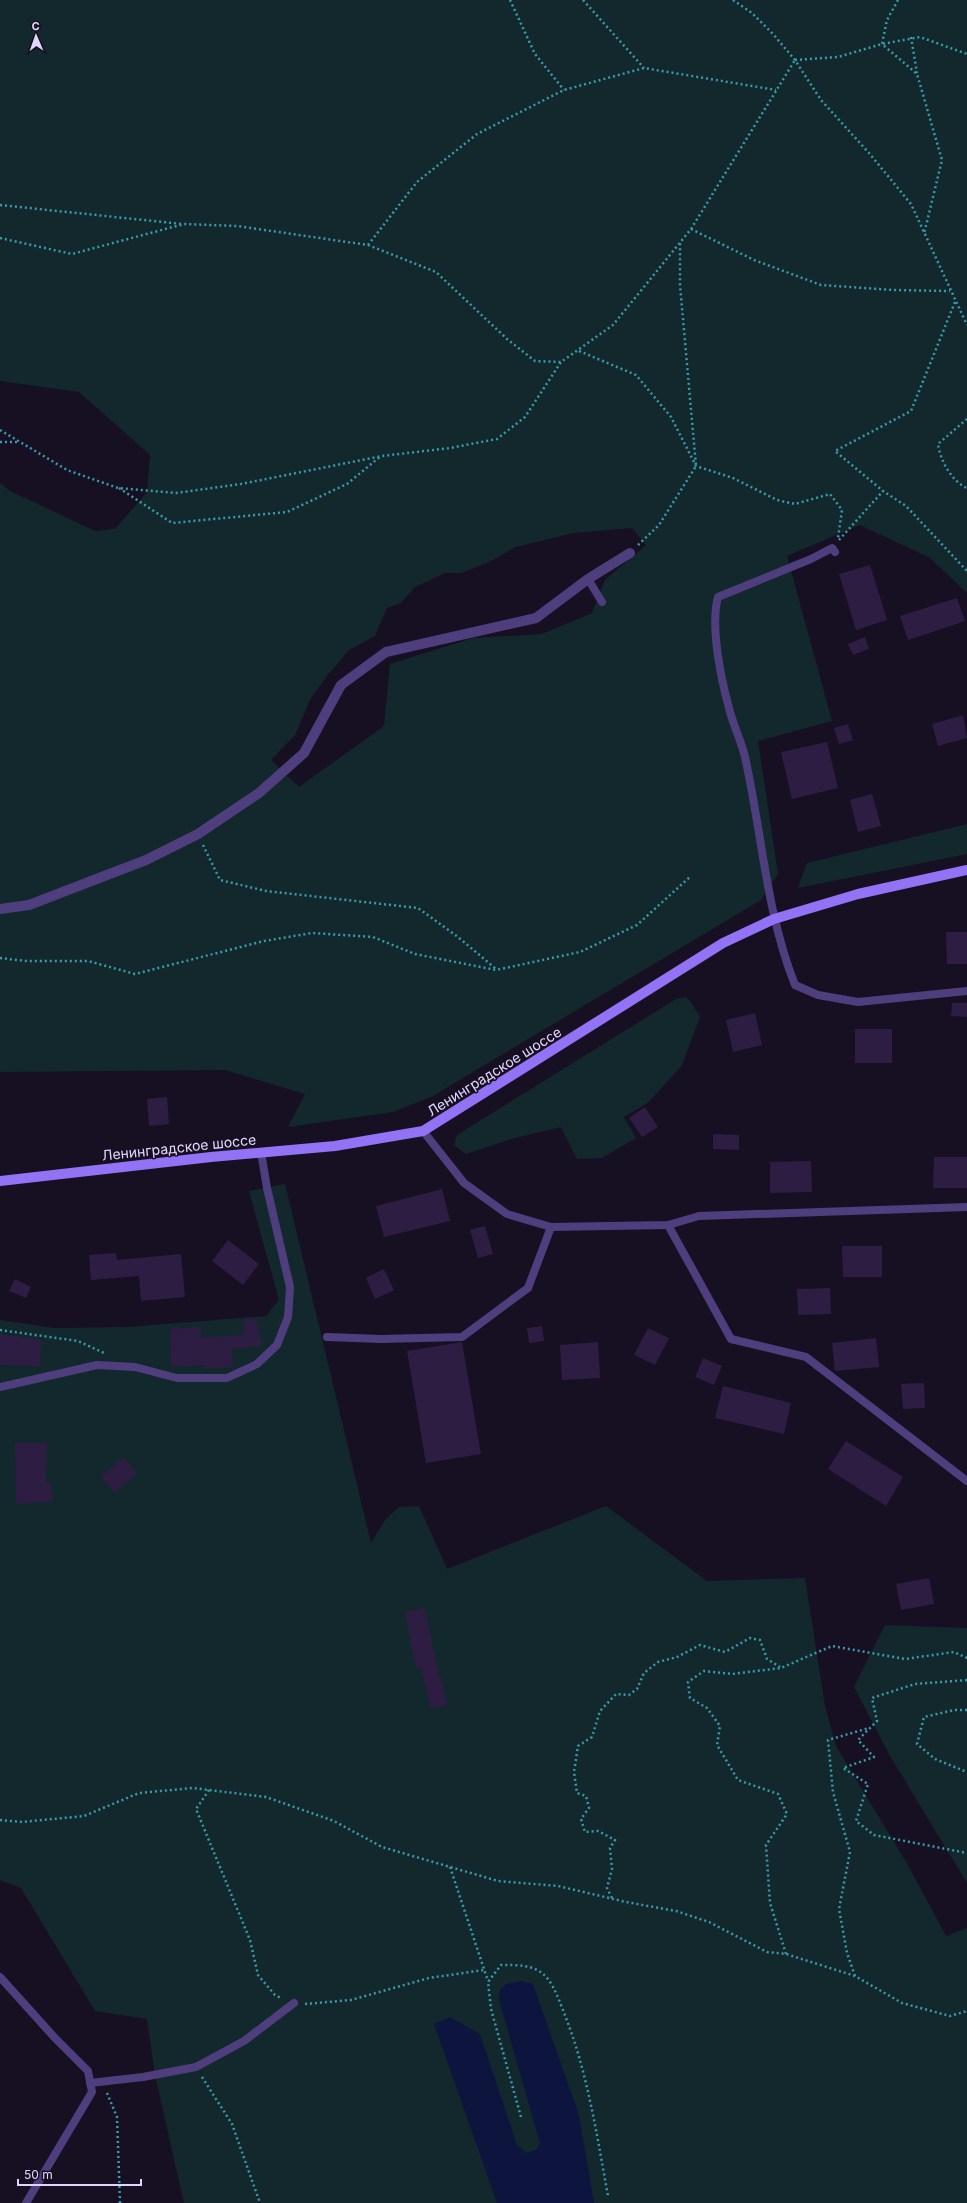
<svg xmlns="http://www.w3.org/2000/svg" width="967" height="2203" viewBox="0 0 967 2203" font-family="Inter,sans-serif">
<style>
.green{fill:#13282c;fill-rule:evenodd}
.water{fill:#0d153e}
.building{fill:#2d1d42}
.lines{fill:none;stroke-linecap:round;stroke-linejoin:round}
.path{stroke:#389bad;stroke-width:2.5;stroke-dasharray:2 3;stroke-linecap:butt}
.lane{stroke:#4f3e7e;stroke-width:8}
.street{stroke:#4f3e7e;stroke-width:10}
.secondary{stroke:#9273f5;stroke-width:10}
.labels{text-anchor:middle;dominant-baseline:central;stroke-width:3;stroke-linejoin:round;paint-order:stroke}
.street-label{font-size:14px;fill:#e2d5fc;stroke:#171023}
</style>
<rect width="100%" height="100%" fill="#171023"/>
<g class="green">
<path d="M0,0h967v593l-37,-35 -70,-33 -73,31 45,165 -74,20 20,133 -17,26 -330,197 -38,15 -105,15 17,-33 -80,-24 -225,2v-589l10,8 85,40 20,-2 32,-37 3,-37 -71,-63 -79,-11zM632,528l14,17 -41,35 -13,33 -50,21 -69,4 -83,26 -6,62 -85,61 -28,-27 24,-25 16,-37 16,-22 22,-26 26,-14 12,-28 14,-5 14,-16 30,-14h16l24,-9 31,-17 57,-14z"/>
<polygon points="967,824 967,854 798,888 807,863"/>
<polygon points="685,997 690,1001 700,1017 682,1065 649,1102 624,1117 636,1138 602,1158 577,1159 561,1127 511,1139 466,1154 454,1145 457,1135 676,999"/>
<polygon points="285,1184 371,1543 385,1520 399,1507 419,1506 447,1569 606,1506 707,1581 805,1578 825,1706 836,1746 909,1867 946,1936 967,1928 967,2203 184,2203 155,2075 147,2019 95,2011 21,1888 0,1880 0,1320 55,1328 128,1327 266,1316 279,1300 249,1191"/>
<polygon points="885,1625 967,1628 967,1883 890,1756 854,1687"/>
</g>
<polygon class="water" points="522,1981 533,1984 579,2115 594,2203 497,2203 434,2024 450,2017 480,2034 517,2145 526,2153 536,2150 540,2143 499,2000 500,1990 506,1984"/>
<g class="building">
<polygon points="870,565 887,620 856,630 839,574"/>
<polygon points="957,598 965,621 908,640 900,616"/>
<polygon points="865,637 869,649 853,655 848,644"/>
<polygon points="963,715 967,738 938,746 932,724"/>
<polygon points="848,724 853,740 839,744 834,728"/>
<polygon points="827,742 838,788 792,799 781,752"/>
<polygon points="872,794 881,826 858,832 850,800"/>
<polygon points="946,932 967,932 967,964 947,964"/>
<polygon points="952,1003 967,1003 967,1017 951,1016"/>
<polygon points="755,1013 762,1045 733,1052 726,1020"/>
<rect x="855" y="1029" width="37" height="34"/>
<polygon points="167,1097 169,1124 149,1126 147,1099"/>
<polygon points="645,1107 658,1127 642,1137 629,1118"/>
<polygon points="713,1134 739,1135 739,1150 713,1149"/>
<polygon points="934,1157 967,1157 967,1188 933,1188"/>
<polygon points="811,1161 812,1192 770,1193 770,1162"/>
<polygon points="442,1189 450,1221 384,1237 376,1206"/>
<polygon points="485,1226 493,1254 478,1258 470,1230"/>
<polygon points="228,1240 259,1264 243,1285 212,1261"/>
<polygon points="842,1246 882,1246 882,1277 843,1277"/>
<polygon points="116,1253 117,1260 181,1254 185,1297 141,1301 139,1276 91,1280 89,1255"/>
<polygon points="384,1269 394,1290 375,1299 366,1278"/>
<polygon points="15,1279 31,1287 26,1298 9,1291"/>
<polygon points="830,1288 831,1314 798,1315 797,1289"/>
<polygon points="257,1319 262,1346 232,1349 233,1367 204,1369 204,1365 171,1367 170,1329 201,1327 201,1338 237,1335 244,1334 243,1320"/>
<polygon points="542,1326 544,1341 529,1343 527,1328"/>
<polygon points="648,1328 669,1338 655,1365 634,1355"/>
<polygon points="0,1334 41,1340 40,1366 0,1365"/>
<polygon points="876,1338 879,1367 835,1371 832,1343"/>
<polygon points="462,1342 481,1454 426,1463 407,1351"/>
<polygon points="598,1342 600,1378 562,1380 560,1345"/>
<polygon points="703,1358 722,1366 714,1385 695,1377"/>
<polygon points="924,1383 925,1408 903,1409 901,1384"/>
<polygon points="723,1386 791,1403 784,1434 715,1418"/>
<polygon points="846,1441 903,1477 886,1506 828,1469"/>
<polygon points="15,1443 47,1443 46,1483 51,1483 53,1501 16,1504"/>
<polygon points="123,1457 137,1473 115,1493 101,1477"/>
<polygon points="929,1578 934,1604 901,1610 896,1584"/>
<polygon points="425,1608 439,1677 441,1677 447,1705 431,1709 421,1668 416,1669 405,1612"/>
</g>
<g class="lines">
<g class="path">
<polyline points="510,0 535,54 564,90"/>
<polyline points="583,0 644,68"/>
<polyline points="733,0 752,13 773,34 795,60 821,100 869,153 911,204 967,325"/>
<polyline points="898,0 887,20 882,44 917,74 942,160 924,234"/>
<polyline points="911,37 917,73"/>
<polyline points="795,60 838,57 882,44 920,37 967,54"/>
<polyline points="0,205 182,224"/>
<polyline points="691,229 754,260 821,285 893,290 950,291"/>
<polyline points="0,238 72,254 184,224 237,226 368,245 436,272 507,339 535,361 561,362 613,325 691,229 795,60"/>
<polyline points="368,245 417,182 477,134 564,90 644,68 776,90"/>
<polyline points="955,302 911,411 835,451 883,491 906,506 967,571"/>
<polyline points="579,351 636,375 671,417 696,466 733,478 777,500 795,504 830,494 842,510 838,538"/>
<path d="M967,419l-29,25c2,16 14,38 29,44"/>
<polyline points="0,430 67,470 118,488 176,493 241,484 382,456 450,448 497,439 525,417 561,362"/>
<polyline points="0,442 17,442"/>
<polyline points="119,488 172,523 287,512 347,484 381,456"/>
<polyline points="839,540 883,491"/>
<polyline points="638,545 659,525 696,466 680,285 680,242"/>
<polyline points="203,845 220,880 266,891 418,908 458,937 496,969"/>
<polyline points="0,958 26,961 88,961 135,974 264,941 312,933 373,937 415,954 496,970 580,952 637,925 691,876"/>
<polyline points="0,1330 78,1341 104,1353"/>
<polyline points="967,1680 915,1684 872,1698 877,1721 858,1740 874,1757 843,1768 868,1784 856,1821 874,1835 967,1853"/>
<polyline points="967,1710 954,1710 924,1717 917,1744 935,1759 967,1772"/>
<polyline points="209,1790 196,1809 250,1940 258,1975 275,1995 281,1998"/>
<polyline points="0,1820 22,1822 84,1816 139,1793 193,1788 266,1797 334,1821 382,1847 498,1881 558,1886 626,1902 676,1911 709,1922 767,1952 786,1954 855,1976 902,2003 950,2016 967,2011"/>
<polyline points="450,1867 488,1981"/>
<polyline points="612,1898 607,1888 612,1869 610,1848 615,1840 598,1831 585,1832 581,1819 589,1808 586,1796 577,1793 574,1772 578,1746 592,1737 600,1711 616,1694 629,1695 637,1689 644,1673 658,1662 677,1657 700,1645 725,1652 750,1638 760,1640 767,1659 780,1667"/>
<polyline points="786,1954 770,1903 766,1845 787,1814 778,1794 738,1780 717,1745 720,1726 707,1708 690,1698 688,1682 704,1671 732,1674 781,1668 832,1646 905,1659 954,1652 967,1658"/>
<polyline points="855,1976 847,1953 839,1909 850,1852 833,1792 828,1740 869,1728"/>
<polyline points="305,2004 351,2000 429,1978 484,1970"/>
<polyline points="202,2077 232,2124 260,2203"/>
<polyline points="107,2093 117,2117 120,2203"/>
<path d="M521,2117l-30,-108 -3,-27 13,-17c17,0 35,-1 47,14 8,11 13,26 18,39 22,57 31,118 42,178"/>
</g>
<g class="lane">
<path d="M835,552l-3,-4 -21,11 -93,38c-8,29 3,82 11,111 4,17 12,32 16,49 17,76 21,155 50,228l23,10 40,7 109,-11"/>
<polyline points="588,579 602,602"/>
<polyline points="423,1131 464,1183 507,1214 551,1227 668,1225 699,1216 967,1207"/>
<polyline points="668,1225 731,1339 806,1357 967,1481"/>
<polyline points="327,1337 381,1339 462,1337 528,1288 551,1227"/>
<polyline points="0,1387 97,1365 135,1367 177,1378 227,1378 257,1364 277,1345 288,1317 290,1287 267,1188 261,1152"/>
<polyline points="0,1977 55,2038 88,2071 92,2092 26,2203"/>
<polyline points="90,2083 143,2077 196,2067 244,2041 294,2003"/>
</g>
<polyline class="street" points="0,909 29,905 146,860 198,834 259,793 304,753 341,685 386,652 536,618 588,579 630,553"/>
<polyline class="secondary" points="0,1181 211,1157 335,1146 423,1131 723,943 774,919 858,894 967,870"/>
</g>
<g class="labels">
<g class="street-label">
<text transform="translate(494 1071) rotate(-32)">Ленинградское шоссе</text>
<text transform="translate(179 1147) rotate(-6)">Ленинградское шоссе</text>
</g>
</g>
<g transform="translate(36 36) rotate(358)" stroke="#171023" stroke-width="3" paint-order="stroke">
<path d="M0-3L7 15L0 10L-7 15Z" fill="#e2d5fc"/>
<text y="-6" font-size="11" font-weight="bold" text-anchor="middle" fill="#e2d5fc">С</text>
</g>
<path d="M18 2179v6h123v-6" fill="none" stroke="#e2d5fc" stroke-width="2"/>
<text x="24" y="2179" font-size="12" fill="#e2d5fc" stroke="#171023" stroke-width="3" paint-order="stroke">50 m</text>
</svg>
